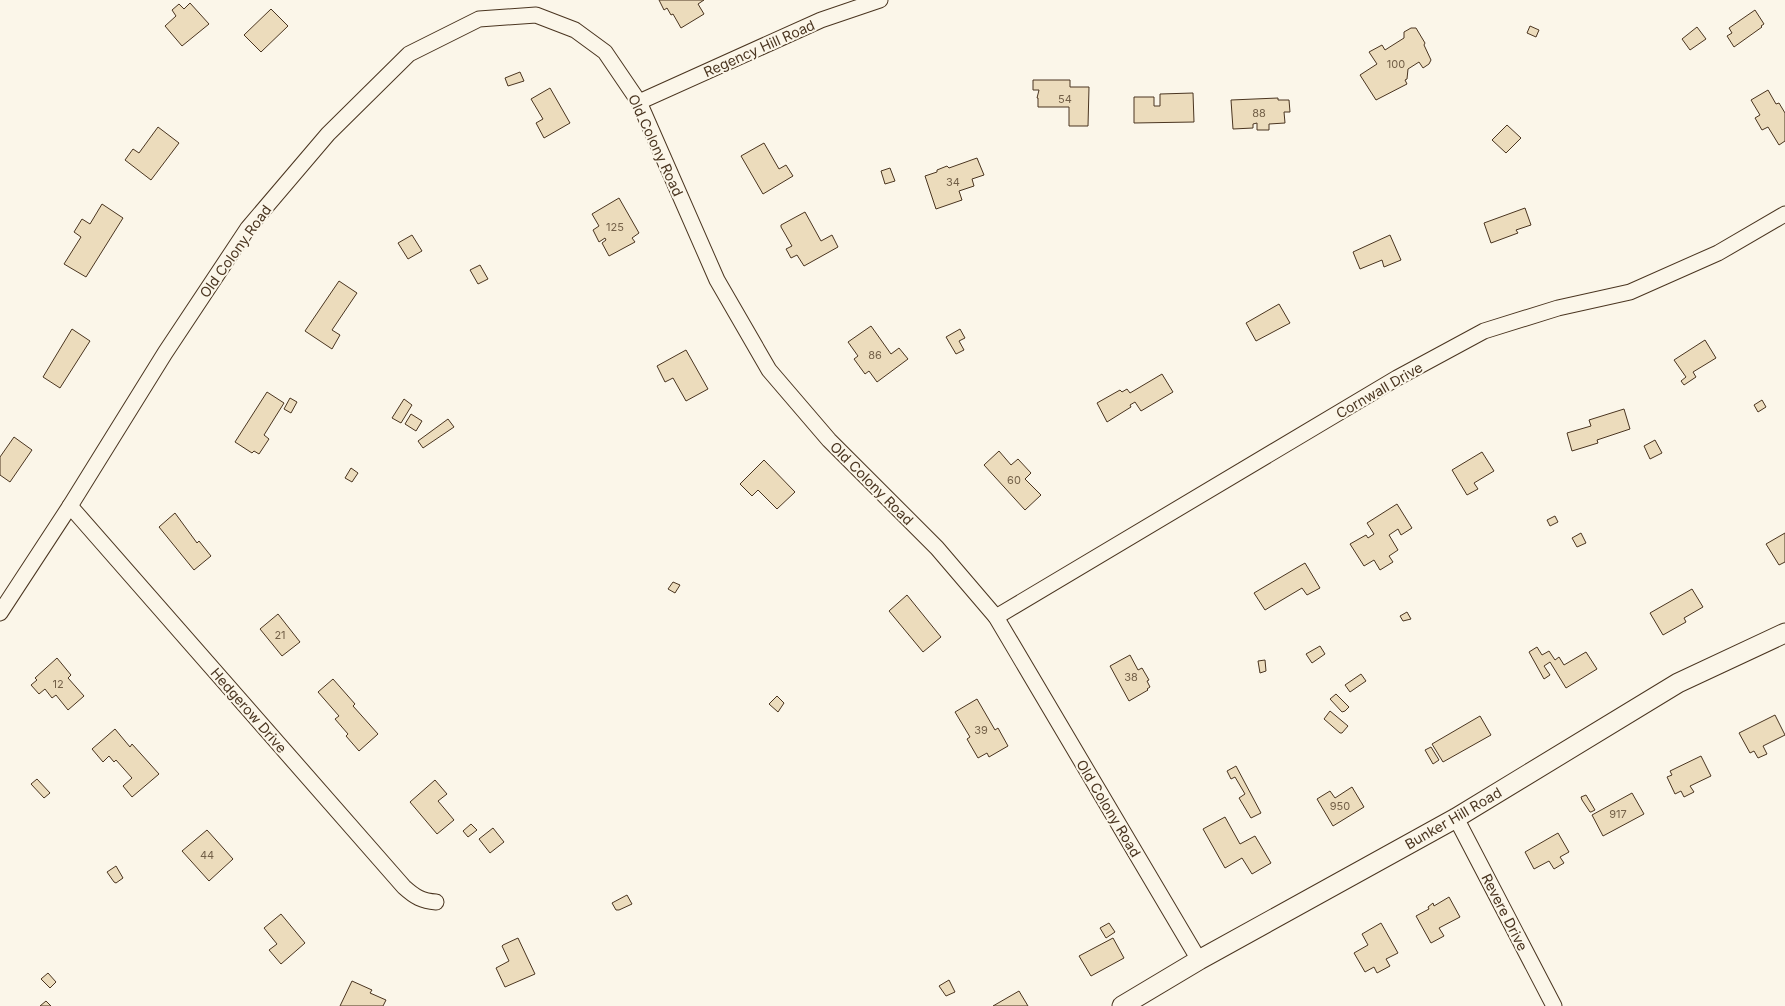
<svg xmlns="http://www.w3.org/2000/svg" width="1785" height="1006" viewBox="0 0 1785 1006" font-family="Inter,sans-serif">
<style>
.building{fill:#ecdcbc;stroke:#4a3520}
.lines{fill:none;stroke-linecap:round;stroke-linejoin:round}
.minor-casing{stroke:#4a3520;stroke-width:17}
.tertiary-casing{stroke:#4a3520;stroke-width:21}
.minor{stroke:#fbf6e9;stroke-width:15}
.tertiary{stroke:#fbf6e9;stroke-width:19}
.labels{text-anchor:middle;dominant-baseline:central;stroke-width:4;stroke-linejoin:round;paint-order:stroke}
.number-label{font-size:11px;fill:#725f47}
.street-label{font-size:14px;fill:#4a3520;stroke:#fbf6e9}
</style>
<rect width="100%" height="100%" fill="#fbf6e9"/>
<g class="building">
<polygon points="659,0 704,0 698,4 704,14 681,28 673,14 671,15 667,8 664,10"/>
<polygon points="190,3 209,24 182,46 165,26 176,16 172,10 179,4 184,9"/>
<polygon points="271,9 288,26 261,52 244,35"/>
<polygon points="1755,10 1764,24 1761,26 1762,27 1734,47 1727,36 1732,33 1729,28"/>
<polygon points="1530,26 1539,30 1536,37 1527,33"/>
<polygon points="1697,27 1706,39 1690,50 1682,39"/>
<polygon points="1411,28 1416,28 1425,43 1424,45 1431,60 1429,64 1423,68 1419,62 1408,69 1407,79 1405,80 1407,84 1376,100 1360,75 1377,64 1369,52 1382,45 1385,50 1404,38 1404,32"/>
<polygon points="520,72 524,81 508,86 505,78"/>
<polygon points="1033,80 1070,80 1070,87 1089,87 1088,126 1069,126 1069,107 1038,107 1038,98 1037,98 1039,90 1033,90"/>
<polygon points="550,88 570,123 544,138 536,123 543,119 531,99"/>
<polygon points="1768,90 1776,104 1779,103 1785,113 1785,141 1779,145 1768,127 1762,130 1755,118 1760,115 1751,100"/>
<polygon points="1193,93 1194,122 1134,123 1134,97 1154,97 1154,106 1160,106 1160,94"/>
<polygon points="1278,98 1278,100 1289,100 1290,112 1284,112 1285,123 1269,124 1269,130 1257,130 1257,123 1253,124 1253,128 1233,129 1231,100"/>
<polygon points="1507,125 1521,138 1506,153 1492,140"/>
<polygon points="158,127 179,143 151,180 125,160 133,149 139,153"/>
<polygon points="764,143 779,169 786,165 793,176 763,194 741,156"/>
<polygon points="977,158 984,175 972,179 974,186 959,191 962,200 936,209 925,176 937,172 937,170 947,166 949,168"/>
<polygon points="890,168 895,181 885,184 881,171"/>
<polygon points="619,198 639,233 632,238 635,242 609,256 602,243 606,240 605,238 599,242 593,230 599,226 592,214"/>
<polygon points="102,204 123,218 86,277 64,264 81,237 74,232 82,219 90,224"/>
<polygon points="1525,208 1531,225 1516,230 1518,233 1491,243 1484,223"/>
<polygon points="805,212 821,241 832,235 838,247 804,266 797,255 791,258 786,249 792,246 781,227 781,225"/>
<polygon points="412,235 422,251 408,259 398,243"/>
<polygon points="1390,235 1401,260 1384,267 1382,260 1360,269 1353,252"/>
<polygon points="480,265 488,279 478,284 470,270"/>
<polygon points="339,281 357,293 332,330 340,335 332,349 305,331"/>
<polygon points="1279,304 1290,323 1256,341 1246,323"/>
<polygon points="871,326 891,354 899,348 908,359 877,382 869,371 865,374 854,359 858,356 848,342"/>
<polygon points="72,329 90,341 60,388 43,377"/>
<polygon points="960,329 965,338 959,341 964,350 956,354 946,337"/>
<polygon points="1705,340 1716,358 1693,372 1696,377 1684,385 1681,381 1686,377 1674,360"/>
<polygon points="686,350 708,389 686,401 673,378 665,382 657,366"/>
<polygon points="1162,374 1173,392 1141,411 1135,402 1130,405 1131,407 1107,422 1097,403 1120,390 1122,392 1127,389 1130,393"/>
<polygon points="267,392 284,403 264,435 269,439 259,454 254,451 252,453 235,442"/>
<polygon points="290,398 297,402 291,413 284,409"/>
<polygon points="404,399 412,405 401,423 392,418"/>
<polygon points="1762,400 1766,407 1758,412 1754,405"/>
<polygon points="1624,409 1630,429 1597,440 1598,443 1572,451 1567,433 1591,426 1589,420"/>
<polygon points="411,414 422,421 416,431 405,424"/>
<polygon points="448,419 454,427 423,448 418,441"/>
<polygon points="14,437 32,450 10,482 0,475 0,457"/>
<polygon points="1655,440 1662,453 1650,459 1644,446"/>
<polygon points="999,451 1011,465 1018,459 1031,473 1025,479 1041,495 1025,510 984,465"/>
<polygon points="1482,452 1494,471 1474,483 1478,489 1467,495 1452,470"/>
<polygon points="764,460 795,492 777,509 758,490 752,496 740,484"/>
<polygon points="351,468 358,473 352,482 345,478"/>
<polygon points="1397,504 1412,528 1401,535 1398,529 1389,535 1398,550 1389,556 1393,562 1380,570 1374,560 1364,566 1350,544 1366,535 1368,538 1374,534 1367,523"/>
<polygon points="175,513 197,543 199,541 211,556 194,570 159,527"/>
<polygon points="1555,516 1558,522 1550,526 1547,520"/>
<polygon points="1581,533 1586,543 1577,547 1572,538"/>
<polygon points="1785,533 1785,562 1779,565 1766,544"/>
<polygon points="1305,563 1320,588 1307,595 1302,588 1265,610 1254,593"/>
<polygon points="673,582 680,585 675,593 668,589"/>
<polygon points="1692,589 1703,607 1684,618 1686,622 1663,635 1650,613"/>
<polygon points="907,595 941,637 923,652 889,611"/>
<polygon points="1407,612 1411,619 1403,621 1400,616"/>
<polygon points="278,614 300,642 282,656 260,629"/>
<polygon points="1320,646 1325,654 1312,663 1306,654"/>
<polygon points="1537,647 1542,655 1549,651 1555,660 1559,657 1564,665 1586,652 1597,669 1566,688 1550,662 1544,666 1550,675 1544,679 1529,652"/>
<polygon points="1130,655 1138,670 1142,668 1149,680 1147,681 1150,687 1147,689 1148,690 1129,701 1110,666"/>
<polygon points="57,658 71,675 68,678 84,696 68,710 56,695 52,698 45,689 39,694 31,685 37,680 35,678"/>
<polygon points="1265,660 1266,671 1260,673 1258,661"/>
<polygon points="1361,674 1366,681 1350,692 1345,685"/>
<polygon points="333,679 355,704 353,706 378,734 359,751 346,736 348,734 335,719 339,716 318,692"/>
<polygon points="1336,694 1349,707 1345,711 1342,712 1330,699"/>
<polygon points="777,696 784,703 778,712 769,704"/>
<polygon points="977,699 995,730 998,728 1008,746 989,757 987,753 978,758 967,739 970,737 955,712"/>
<polygon points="1330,711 1348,726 1342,733 1340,733 1324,719"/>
<polygon points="1775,715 1785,735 1763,746 1767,754 1758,758 1754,751 1750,753 1739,733"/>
<polygon points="1480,716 1491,735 1443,762 1432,744"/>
<polygon points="115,729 130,747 132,744 159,774 132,797 123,786 132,778 116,760 114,762 109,756 103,762 92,749"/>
<polygon points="1431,747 1439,760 1433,764 1425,750"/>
<polygon points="1701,756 1711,776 1690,786 1694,792 1684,797 1681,791 1675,794 1667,777 1672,775 1670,771"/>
<polygon points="1236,766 1261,813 1251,818 1239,798 1245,794 1235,777 1231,779 1227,771"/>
<polygon points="37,779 50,793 44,798 31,784"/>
<polygon points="435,780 447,794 438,801 454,820 437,834 410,802"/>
<polygon points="1352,787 1364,807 1333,826 1317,799 1330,791 1335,798"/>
<polygon points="1632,793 1644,814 1603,836 1592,815"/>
<polygon points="1586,795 1595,810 1591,812 1590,812 1582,800 1581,797"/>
<polygon points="1225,817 1240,844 1255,836 1271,863 1252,874 1242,858 1225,868 1203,829"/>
<polygon points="471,824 477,830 468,837 463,831"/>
<polygon points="493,828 504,842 490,853 479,839"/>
<polygon points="207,830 233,859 209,881 182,851"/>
<polygon points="1558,833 1569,852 1560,857 1564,863 1554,869 1549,861 1534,869 1525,852"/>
<polygon points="116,866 123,878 116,883 114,882 107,872"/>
<polygon points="627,895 632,904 619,910 616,910 612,903"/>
<polygon points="1449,897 1460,917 1439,928 1444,936 1431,943 1416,916 1429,909 1428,907 1433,903 1434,906"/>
<polygon points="281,914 305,943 281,964 269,950 277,944 264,928"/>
<polygon points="1109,923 1115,932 1106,938 1100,928"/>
<polygon points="1381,923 1398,953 1386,959 1390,966 1377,973 1374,967 1365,972 1354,953 1368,945 1362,934"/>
<polygon points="518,938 535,974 505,987 496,968 509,961 502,946 503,945"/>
<polygon points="1113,938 1124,958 1091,976 1079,956"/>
<polygon points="48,973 56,982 50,988 41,979"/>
<polygon points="949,980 955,992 946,996 939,986"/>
<polygon points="352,981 372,990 370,993 386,1000 383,1006 340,1006"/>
<polygon points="1019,991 1028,1006 993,1006"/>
<polygon points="46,1001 51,1006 40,1006"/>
</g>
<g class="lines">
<defs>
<g id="minor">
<polyline points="639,102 821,20 880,0"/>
<path d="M70,506l334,381c11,10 18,14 32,15"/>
<polyline points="0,613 70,506 165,353 248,228 328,134 409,54 479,19 536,15 575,30 605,52 639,102 717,280 769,370 829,440 937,548 996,617 1199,960"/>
<polyline points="996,617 1397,378 1484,331 1558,308 1630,292 1718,253 1785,214"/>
<polyline points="1456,818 1554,1006"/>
</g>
<polyline id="tertiary" points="1122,1006 1199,960 1456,818 1678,683 1785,633"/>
</defs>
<use href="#minor" class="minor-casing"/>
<use href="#tertiary" class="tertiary-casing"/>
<use href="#minor" class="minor"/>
<use href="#tertiary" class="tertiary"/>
</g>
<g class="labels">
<g class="number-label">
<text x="1396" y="64">100</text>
<text x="1065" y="99">54</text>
<text x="1259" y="113">88</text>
<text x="953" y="182">34</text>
<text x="615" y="227">125</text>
<text x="875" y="355">86</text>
<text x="1014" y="480">60</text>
<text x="280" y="635">21</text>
<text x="1131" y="677">38</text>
<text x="58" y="684">12</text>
<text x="981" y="730">39</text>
<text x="1340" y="806">950</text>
<text x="1618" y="814">917</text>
<text x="207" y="855">44</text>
</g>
<g class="street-label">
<text transform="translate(759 48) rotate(-24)">Regency Hill Road</text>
<text transform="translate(656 145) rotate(65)">Old Colony Road</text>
<text transform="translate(235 251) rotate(-54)">Old Colony Road</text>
<text transform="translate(1379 390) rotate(-30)">Cornwall Drive</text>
<text transform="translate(872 483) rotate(45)">Old Colony Road</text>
<text transform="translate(249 710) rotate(49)">Hedgerow Drive</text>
<text transform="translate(1109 808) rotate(59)">Old Colony Road</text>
<text transform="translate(1453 818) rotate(-30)">Bunker Hill Road</text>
<text transform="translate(1505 912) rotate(63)">Revere Drive</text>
</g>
</g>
</svg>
